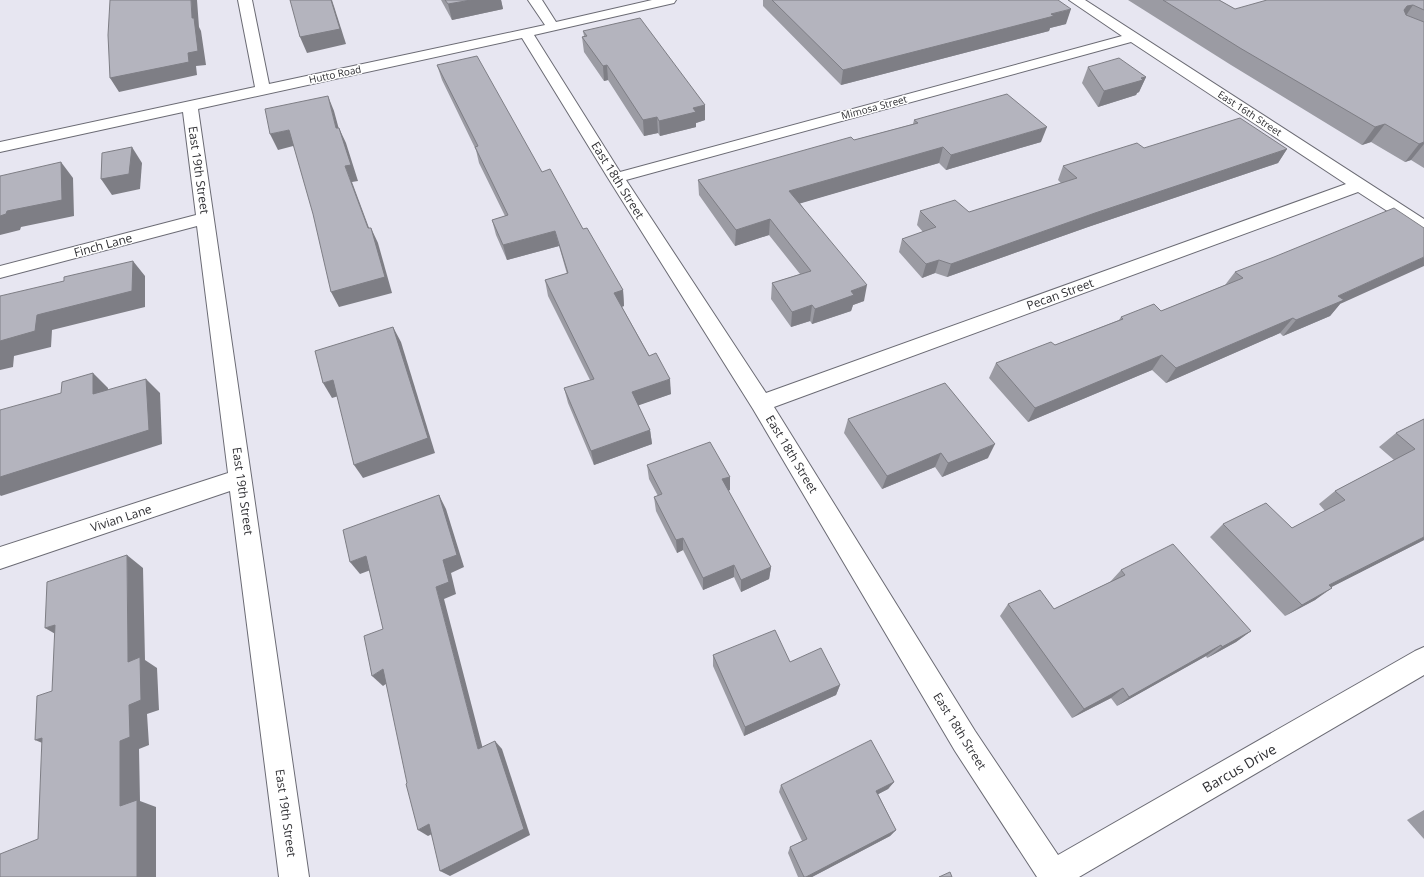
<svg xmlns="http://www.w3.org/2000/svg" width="1424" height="877" viewBox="0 0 1424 877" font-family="'Open Sans',sans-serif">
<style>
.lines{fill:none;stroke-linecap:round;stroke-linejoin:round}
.minor-casing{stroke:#6b6b74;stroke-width:2}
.minor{fill:#fff;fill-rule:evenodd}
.wall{fill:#9b9ba3}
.shaded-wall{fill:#7e7e85}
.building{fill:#b4b4be;stroke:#7e7e85}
.labels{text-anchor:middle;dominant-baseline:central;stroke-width:3;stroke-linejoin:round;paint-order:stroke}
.far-street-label{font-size:10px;fill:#303034;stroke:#fff}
.street-label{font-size:12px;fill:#303034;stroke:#fff}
.near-street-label{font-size:14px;fill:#303034;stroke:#fff}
</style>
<rect width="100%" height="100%" fill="#e7e6f1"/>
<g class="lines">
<defs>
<path id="minor" d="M238,0h14l17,84 276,-59 -17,-25h14l14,22 96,-22h24l-2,3 -140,32 86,137 502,-136 -53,-36h16l339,219v14l-6,-2 -60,-39 -584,215 201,324 83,124 357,-204 9,-4v28l-345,202h-42l-82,-126 -202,-342 -145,-231 -86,-140 -324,71 111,768h-30l-49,-386 -230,78v-22l228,-74 -31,-247 -197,52v-12l196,-51 -13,-103 -183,40v-10l255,-55zM1131,42l215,142 -580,209 -140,-213z"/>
</defs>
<use href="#minor" class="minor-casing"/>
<use href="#minor" class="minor"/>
</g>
<g class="wall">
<polygon points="441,0 501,0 503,9 452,20"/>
<polygon points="763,0 1058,0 1066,24 1050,28 1049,31 841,85 763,6"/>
<polygon points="1128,0 1219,0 1235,9 1424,0 1424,168 1411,160 1405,162 1371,142 1362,145 1231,65"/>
<polygon points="583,31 705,105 705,120 696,123 696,127 660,136 658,133 644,136 608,80 604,81 584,52 582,37 584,36"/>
<polygon points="437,65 542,172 583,229 623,290 624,306 622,307 671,394 638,405 650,430 652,444 594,465 568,403 564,388 590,380 548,296 545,280 567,274 559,246 507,260 496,235 492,220 505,216 479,163 476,150 442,80"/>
<polygon points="1088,67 1146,77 1139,92 1137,93 1136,95 1098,107 1082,83"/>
<polygon points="914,120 1041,142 946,170 939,163 800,203 864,301 853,305 851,311 812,324 810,321 791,327 771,299 772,283 800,274 769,235 735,246 699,195 698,180 854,140 913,124"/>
<polygon points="1144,148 1287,149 1278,163 1088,227 947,277 935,273 922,278 899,252 902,239 923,232 917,225 920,211 969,212 1061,183 1058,180 1063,166"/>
<polygon points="1235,272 1340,304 1330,316 1283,336 1280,333 1166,383 1152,370 1028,422 989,378 996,363 1055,345 1119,320 1121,317 1161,311 1225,285"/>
<polygon points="848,419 988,458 942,477 935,467 882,489 844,433"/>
<polygon points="1424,419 1424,540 1331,587 1315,600 1285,616 1210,537 1223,524 1292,528 1325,511 1319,504 1335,491 1394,460 1379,447 1396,433"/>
<polygon points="647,465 730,477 730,490 728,491 771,567 769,579 741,592 734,577 703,590 683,550 677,553 656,511 654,497 658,496 649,479"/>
<polygon points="1121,570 1251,631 1236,642 1207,658 1206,656 1117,706 1111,698 1072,718 1000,616 1008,604 1054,609 1110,582"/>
<polygon points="713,655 790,662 840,685 836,695 744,736 713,666"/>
<polygon points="894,782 888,789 878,794 896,830 890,836 812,877 798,877 788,853 790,847 802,841 779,792 781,785"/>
<polygon points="1424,810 1424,839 1407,820"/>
</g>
<g class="shaded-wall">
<polygon points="191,0 197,0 199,27 201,31 206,65 196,66 197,75 119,92 110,78 188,53 192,18"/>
<polygon points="331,0 332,0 346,44 307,53 300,37"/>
<polygon points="471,0 501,0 503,9 452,20 448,4"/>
<polygon points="1413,5 1401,23 1392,27 1407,6"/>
<polygon points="1071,9 1066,24 1050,28 1049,31 841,85 843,70"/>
<polygon points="607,65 608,80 604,81 603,66"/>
<polygon points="1146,77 1139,92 1137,93 1136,95 1098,107 1104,91"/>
<polygon points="328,96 334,111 343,144 336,128"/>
<polygon points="705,105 705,120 696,123 696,127 660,136 659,121 693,108"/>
<polygon points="657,117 658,133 644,136 643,120"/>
<polygon points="1385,124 1371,142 1362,145 1375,127"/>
<polygon points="1047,127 1041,142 946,170 951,155"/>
<polygon points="339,128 346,143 358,181 352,182 375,244 368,228 345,166"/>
<polygon points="289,130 297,145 278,150 270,134"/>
<polygon points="1424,142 1424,144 1411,160 1405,162 1419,144"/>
<polygon points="132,147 142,163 140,189 112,195 101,179"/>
<polygon points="943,147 939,163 788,207 789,191"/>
<polygon points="1287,149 1278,163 1088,227 947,277 951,264 1095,213"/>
<polygon points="61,162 73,178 74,216 21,227 20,230 0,235 0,216 7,211"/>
<polygon points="770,219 769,235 735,246 736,230"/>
<polygon points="371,228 378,243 392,293 339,307 331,292"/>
<polygon points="555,231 559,246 507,260 503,245"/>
<polygon points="1424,257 1424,266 1340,304 1330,316 1283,336 1296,320 1338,296"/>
<polygon points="939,260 935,273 922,278 926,264"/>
<polygon points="133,261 145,276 145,307 52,330 51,347 14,356 13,367 0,370 0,341 37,315"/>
<polygon points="867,285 864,301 853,305 851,311 812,324 815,309 851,291"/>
<polygon points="623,290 624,306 616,308 614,293"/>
<polygon points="812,305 810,321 791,327 792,312"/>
<polygon points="1293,318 1280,333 1166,383 1176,368"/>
<polygon points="393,327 401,342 435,453 363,478 354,465"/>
<polygon points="1162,355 1152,370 1028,422 1035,408"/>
<polygon points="93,373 108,388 108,409 93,394"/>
<polygon points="146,379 160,393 162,444 1,496 0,495 0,477"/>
<polygon points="670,379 671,394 634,407 632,392"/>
<polygon points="333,380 342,395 332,398 323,383"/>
<polygon points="650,430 652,444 594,465 591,451"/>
<polygon points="995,444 988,458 942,477 948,463"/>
<polygon points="941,453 935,467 882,489 887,476"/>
<polygon points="730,477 730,490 722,493 722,479"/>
<polygon points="439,495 446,509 464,567 451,573 456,594 444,599 485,757 478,749 436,587 443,560"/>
<polygon points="1424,537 1424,540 1312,597 1329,585"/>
<polygon points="683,538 683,550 677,553 676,540"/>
<polygon points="127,555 143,568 145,660 157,668 159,710 147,714 149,745 139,749 140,801 156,807 156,877 137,877 120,806 120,741 129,705 128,662"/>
<polygon points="366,556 376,568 360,574 350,562"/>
<polygon points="734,565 734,577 703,590 703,578"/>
<polygon points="771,567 769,579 741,592 741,580"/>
<polygon points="1332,588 1315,600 1285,616 1302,605"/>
<polygon points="55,625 64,639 45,628"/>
<polygon points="1251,631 1236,642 1207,658 1222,647"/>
<polygon points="1221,645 1206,656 1117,706 1129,697"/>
<polygon points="383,669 393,679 383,686 372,676"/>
<polygon points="840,685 836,695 744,736 745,727"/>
<polygon points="1123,688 1111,698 1072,718 1084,709"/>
<polygon points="42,738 57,749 35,740"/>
<polygon points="495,741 502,749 530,835 450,876 440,871"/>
<polygon points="894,782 888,789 871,798 876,791"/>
<polygon points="429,824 438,831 428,836 418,830"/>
<polygon points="896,830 890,836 812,877 806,877"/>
</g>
<g class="building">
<polygon points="110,0 191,0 192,18 194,18 198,51 188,53 189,62 110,78 108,35"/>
<polygon points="290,0 331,0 340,29 300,37"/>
<polygon points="445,0 471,0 448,4"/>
<polygon points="772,0 1058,0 1071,9 1051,14 1054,16 843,70"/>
<polygon points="1163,0 1219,0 1235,9 1267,0 1424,0 1424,10 1413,5 1407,6 1404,10 1406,15 1424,22 1424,142 1419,144 1385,124 1375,127 1240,48"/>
<polygon points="640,18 705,105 693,108 696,112 659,121 657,117 643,120 607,65 603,66 582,37 587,36 583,31"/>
<polygon points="477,56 542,172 550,169 583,229 587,228 623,290 614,293 649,356 656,353 670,379 632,392 650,430 591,451 564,388 594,379 545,280 568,273 555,231 503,245 492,220 508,215 475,147 478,146 437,65"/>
<polygon points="1119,58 1146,77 1141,78 1143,80 1104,91 1088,67"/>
<polygon points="1007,94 1047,127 951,155 943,147 789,191 867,285 851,291 854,295 815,309 812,305 792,312 772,283 811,271 770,219 736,230 698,180 851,137 854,140 918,123 914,120"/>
<polygon points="328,96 336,128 339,128 351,165 345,166 368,228 371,228 385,277 331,292 313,214 289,130 270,134 265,109"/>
<polygon points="1240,118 1287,149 1095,213 951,264 939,260 926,264 902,239 936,227 920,211 955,200 969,212 1077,178 1063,166 1137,143 1144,148"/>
<polygon points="132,147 129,174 101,179 102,153"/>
<polygon points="61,162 62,200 7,211 6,214 0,216 0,176"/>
<polygon points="1394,208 1424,228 1424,257 1338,296 1344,300 1296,320 1293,318 1176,368 1162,355 1035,408 996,363 1051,342 1055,345 1123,319 1121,317 1154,304 1161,311 1243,278 1235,272 1274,257"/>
<polygon points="133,261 132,291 37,315 35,331 0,341 0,296 64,281 64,277"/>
<polygon points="393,327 428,438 354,465 333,380 323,383 315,351"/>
<polygon points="93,373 93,394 146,379 149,430 0,477 0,410 61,393 62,382"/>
<polygon points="945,383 995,444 948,463 941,453 887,476 848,419"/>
<polygon points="1424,419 1424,537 1329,585 1332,588 1302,605 1223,524 1266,503 1292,528 1345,500 1335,491 1415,449 1396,433"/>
<polygon points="710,442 730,477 722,479 771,567 741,580 734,565 703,578 683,538 676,540 654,497 662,494 647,465"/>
<polygon points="439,495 457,555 443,560 449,582 436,587 478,749 495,741 524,829 440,871 429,824 418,830 406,784 407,783 383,669 372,676 364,636 383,629 366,556 350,562 343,530"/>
<polygon points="1173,544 1251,631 1222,647 1221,645 1129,697 1123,688 1084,709 1008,604 1040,590 1054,609 1125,575 1121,570"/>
<polygon points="127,555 128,662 140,657 141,700 129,705 130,737 120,741 120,806 137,800 137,877 0,877 0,854 38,839 42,738 35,740 37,696 52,691 55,625 45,628 47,582"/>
<polygon points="775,630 790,662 821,648 840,685 745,727 713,655"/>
<polygon points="871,740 894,782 876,791 896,830 806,877 804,877 790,847 807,839 781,785"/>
<polygon points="950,872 952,877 939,877"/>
</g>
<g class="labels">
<g class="far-street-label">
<text transform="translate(335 74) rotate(-12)">Hutto Road</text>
<text transform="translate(874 107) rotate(-15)">Mimosa Street</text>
<text transform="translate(1250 113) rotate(33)">East 16th Street</text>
</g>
<g class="street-label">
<text transform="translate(199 170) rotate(82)">East 19th Street</text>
<text transform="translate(618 180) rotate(58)">East 18th Street</text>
<text transform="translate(103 245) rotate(-15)">Finch Lane</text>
<text transform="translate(1060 294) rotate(-20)">Pecan Street</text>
<text transform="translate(792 454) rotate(59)">East 18th Street</text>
<text transform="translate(243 491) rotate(82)">East 19th Street</text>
<text transform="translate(121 518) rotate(-18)">Vivian Lane</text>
<text transform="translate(960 731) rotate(58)">East 18th Street</text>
<text transform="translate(286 813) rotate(82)">East 19th Street</text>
</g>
<g class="near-street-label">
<text transform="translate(1239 768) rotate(-30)">Barcus Drive</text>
</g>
</g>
</svg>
